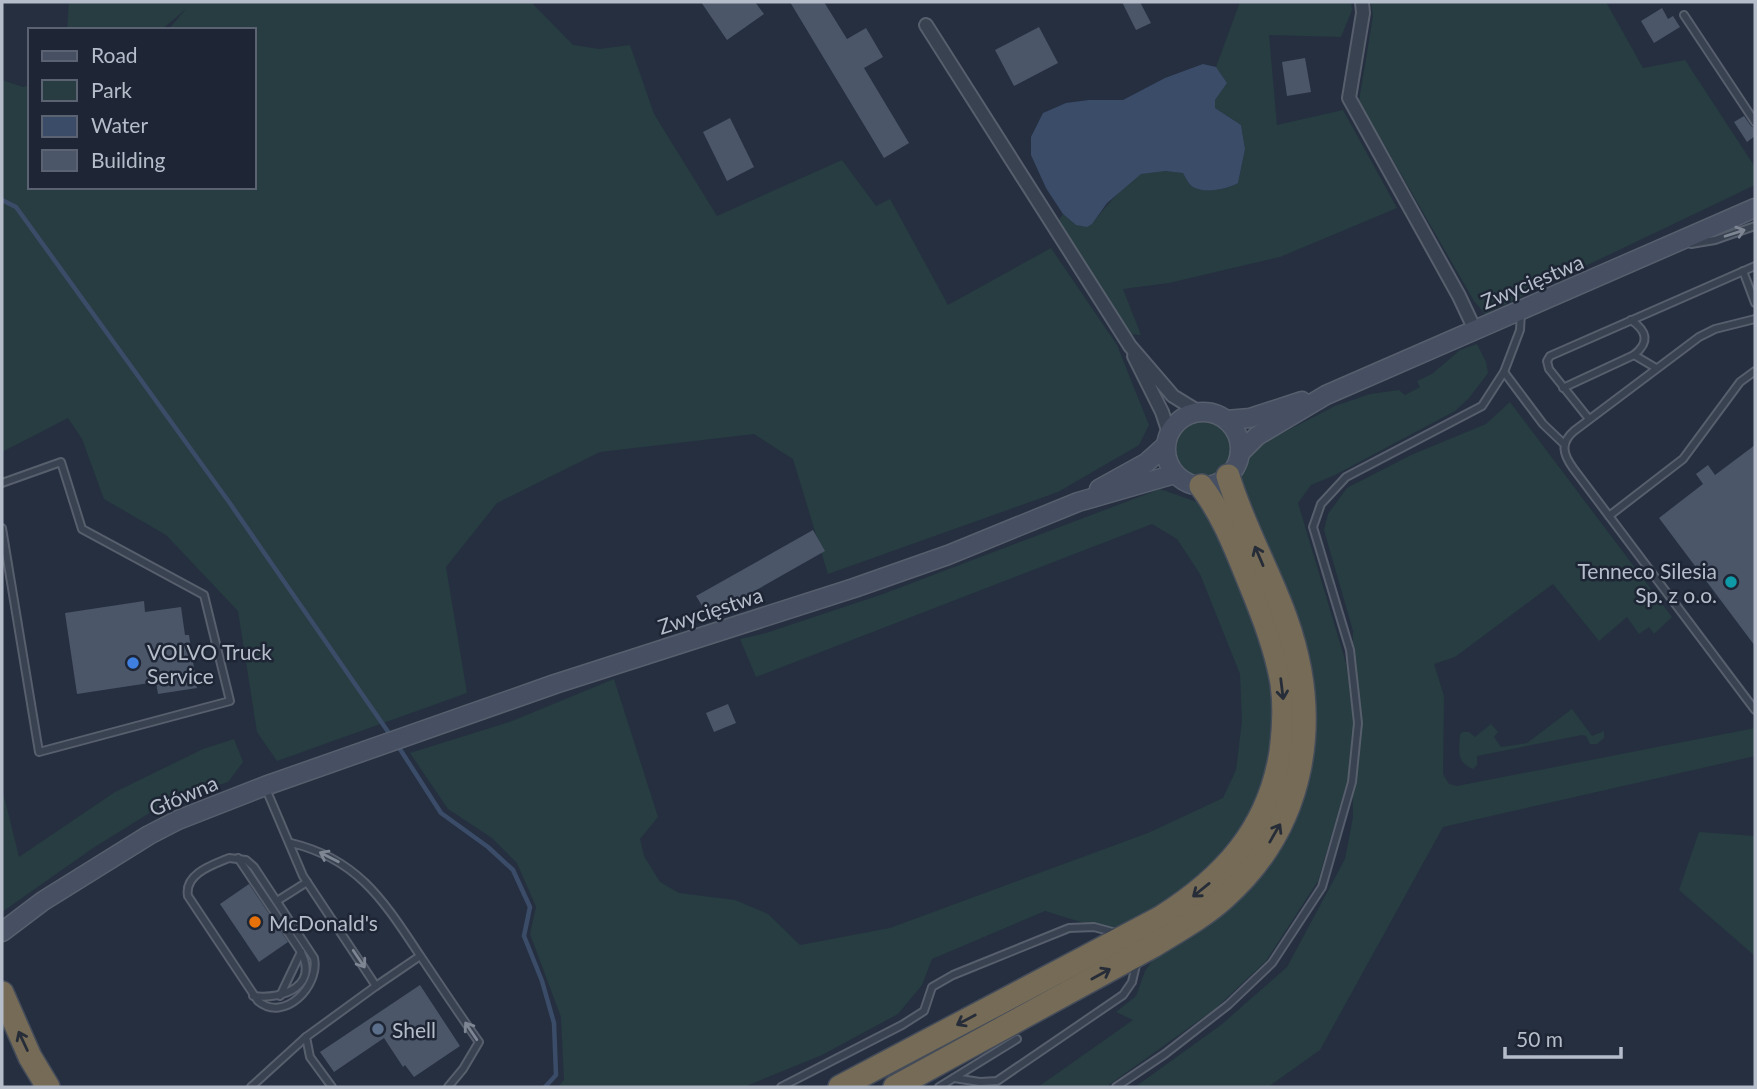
<svg xmlns="http://www.w3.org/2000/svg" width="1757" height="1089" viewBox="0 0 1757 1089" font-family="Lato,sans-serif">
<style>
.green{fill:#273d41}
.water{fill:#3b4c69}
.lines{fill:none;stroke-linecap:round;stroke-linejoin:round}
.stream{stroke:#3b4c69;stroke-width:4.5}
.building{fill:#4b5669}
.lane-casing{stroke:#575f6d;stroke-width:10}
.street-casing{stroke:#575f6d;stroke-width:16}
.secondary-casing{stroke:#575f6d;stroke-width:21}
.highway-casing{stroke:#444c5a;stroke-width:26}
.lane{stroke:#394250;stroke-width:6}
.street{stroke:#394250;stroke-width:12}
.secondary{stroke:#475063;stroke-width:18}
.highway{stroke:#756b56;stroke-width:23}
.oneway{stroke:#7e8693}
.oneway2{stroke:#272d38}
.culture-dot{fill:#0f9aa8;stroke:#1e2635;stroke-width:2.5}
.shop-dot{fill:#3f7fe0;stroke:#1e2635;stroke-width:2.5}
.food-dot{fill:#e8710a;stroke:#1e2635;stroke-width:2.5}
.service-dot{fill:#5c6f8a;stroke:#1e2635;stroke-width:2.5}
.labels{text-anchor:middle;dominant-baseline:central;stroke-width:5;stroke-linejoin:round;paint-order:stroke}
.street-label{font-size:21px;fill:#b6bdca;stroke:#1e2635}
.poi-label{font-size:21px;fill:#b6bdca;stroke:#1e2635;text-anchor:start}
</style>
<rect width="100%" height="100%" fill="#252f40"/>
<g class="green">
<polygon points="69,2 531,2 573,45 599,49 630,45 654,114 717,216 842,160 876,206 890,199 948,305 1051,248 1117,345 1149,425 1139,445 1058,492 828,574 793,459 754,434 600,452 497,503 446,567 467,693 277,761 257,732 238,611 166,535 104,499 82,439 68,418 2,452 2,80 23,87 30,85 30,187 254,187 254,30 168,30 186,9 161,30 67,30"/>
<path d="M1240,2h111l1,8 -11,27 -72,-2 8,90 66,-15 54,98 -117,49 -111,26 -46,6 18,46 -14,-1 -70,-111 6,-9 13,11 16,-1c9,-12 38,-47 52,-51 13,-3 26,-2 39,0 3,5 5,11 10,14 11,7 35,2 45,-4l7,-34 -4,-24 -26,-17v-8l12,-17 -11,-16z"/>
<polygon points="1371,2 1606,2 1643,68 1685,60 1755,167 1755,185 1485,314 1474,301 1359,101 1373,16"/>
<polygon points="1477,344 1486,362 1488,373 1469,398 1455,411 1335,475 1311,485 1298,503 1346,663 1352,708 1353,631 1324,530 1328,514 1347,488 1411,455 1486,424 1510,402 1672,617 1654,634 1649,627 1639,634 1627,617 1599,641 1553,584 1455,657 1434,664 1444,696 1443,774 1449,784 1457,786 1755,728 1755,756 1443,827 1320,1050 1268,1087 1135,1087 1221,1025 1287,967 1345,859 1353,817 1352,730 1349,775 1318,881 1266,961 1215,1009 1106,1087 1038,1087 1133,1020 1116,1012 1136,996 1145,971 1157,954 1229,908 1252,885 1313,747 1315,720 1313,686 1239,485 1249,455 1267,435 1271,439 1335,406 1370,394 1399,390 1405,395 1420,387 1417,381 1432,374 1460,350"/>
<circle cx="1203" cy="449" r="27"/>
<path d="M1160,489l40,14c43,82 101,202 59,294 -11,26 -30,48 -49,69 -9,11 -18,23 -29,32 -14,13 -47,26 -65,35l-71,-22 -113,48 -10,26 -24,29 -76,41 -78,32h-186l6,-7 -3,-63 -31,-83 6,-27 -19,-44 -25,-25 -44,-29 -38,-56 102,-32 102,-42 44,138 -18,22 4,17 16,26 19,11 56,7 33,14 32,31 90,-17 258,-95 75,-35 13,-28 6,-49 -2,-47 -40,-100 -23,-35 -25,-15 -396,153 -16,-38 26,-6 117,-39z"/>
<path d="M1572,709l20,27 12,-5v7l-7,6h-7l-4,-8 -4,-1 -105,21v9l-4,4c-17,-7 -14,-19 -13,-34l2,-3h7l6,5 16,-13 7,8 -4,5 7,10 26,-4z"/>
<polygon points="234,739 243,762 228,782 164,804 93,848 2,912 2,788 19,857 115,792 203,749"/>
<polygon points="1699,832 1755,836 1755,956 1679,890"/>
</g>
<path class="water" d="M1203,64l13,3 11,16 -12,17v8l26,17 4,24 -7,34c-10,6 -34,11 -45,4 -5,-3 -7,-9 -10,-14l-18,-2 -24,3 -34,29 -15,21 -5,3 -11,-2 -13,-11 -17,-26 -15,-33v-18l12,-24 23,-10 23,-3h34l42,-22z"/>
<g class="lines">
<g class="stream">
<polyline points="2,200 16,207 229,502 391,736"/>
<polyline points="396,743 441,813 488,847 513,870 530,907 524,936 542,981 554,1023 556,1075 545,1087"/>
</g>
</g>
<g class="building">
<polygon points="701,2 755,2 764,14 727,40"/>
<polygon points="790,2 824,2 847,39 866,28 883,57 864,68 909,143 884,158"/>
<polygon points="1122,2 1140,2 1151,23 1136,30"/>
<polygon points="1662,8 1668,19 1673,16 1680,27 1654,43 1641,21"/>
<polygon points="1039,27 1058,63 1014,86 995,50"/>
<polygon points="1305,58 1311,92 1287,96 1282,62"/>
<polygon points="1744,116 1751,126 1755,128 1755,136 1747,142 1734,122"/>
<polygon points="730,118 754,167 727,181 703,132"/>
<polygon points="1755,445 1755,646 1659,518 1703,484 1696,474 1708,465 1715,475"/>
<polygon points="813,530 825,551 709,617 696,596"/>
<polygon points="144,601 145,612 181,607 185,635 189,635 197,688 158,694 156,682 77,694 65,613"/>
<polygon points="728,704 736,723 714,732 706,713"/>
<polygon points="249,884 288,942 259,962 220,904"/>
<polygon points="420,985 460,1046 414,1077 405,1065 403,1067 384,1038 334,1072 320,1052"/>
</g>
<g class="lines">
<defs>
<g id="lane">
<polyline points="1684,15 1755,122"/>
<polyline points="1691,244 1715,240 1755,226"/>
<polyline points="1743,271 1755,303"/>
<path d="M1755,319l-40,10 -16,8 -125,94c-14,12 -11,23 -1,37l182,242"/>
<polyline points="1634,355 1656,368"/>
<polyline points="1504,372 1543,424 1564,444"/>
<path d="M1563,388l71,-33c16,-13 13,-24 -3,-35"/>
<polyline points="1589,419 1549,369 1547,361 1550,356 1755,266"/>
<polyline points="2,483 61,462 82,529 204,595 230,701 39,752 2,528"/>
<polyline points="1609,516 1683,459 1740,382 1755,371"/>
<polyline points="266,789 303,876 376,986 306,1037 310,1057 332,1087"/>
<path d="M291,843c68,16 94,60 130,114 19,28 38,57 58,85l-16,27 -15,18"/>
<path d="M229,858l17,2 8,7 60,91c6,28 -30,65 -56,43l-70,-105c-4,-22 24,-31 41,-38z"/>
<path d="M238,858l61,91c22,36 -15,51 -46,47"/>
<polyline points="277,901 307,882"/>
<polyline points="376,986 420,956"/>
<polyline points="280,996 301,952"/>
<polyline points="954,1078 980,1082 997,1081 1123,995 1132,982 1136,965"/>
<polyline points="251,1087 306,1037"/>
<polyline points="781,1087 902,1025 924,1011 932,987 953,975 1069,928 1094,927 1116,933"/>
<polyline points="939,1087 1017,1039"/>
<polyline points="1116,1087 1165,1054 1228,1005 1272,963 1322,887 1352,782 1358,723 1350,650 1313,527 1321,504 1346,477 1482,406 1504,372 1520,330 1521,312"/>
</g>
<g id="street">
<polyline points="1362,2 1363,13 1349,98 1459,296 1475,330"/>
<polyline points="926,25 1130,346 1173,396 1199,412"/>
<polyline points="1134,356 1162,412 1169,433"/>
</g>
<g id="secondary">
<circle cx="1203" cy="449" r="37"/>
<polyline points="1226,420 1250,418 1302,401"/>
<polyline points="1240,453 1257,436 1326,395 1755,208"/>
<polyline points="1099,489 1146,463 1165,446"/>
<polyline points="2,932 43,901 149,835 178,820 265,786 555,684 854,588 948,555 1078,502 1175,474"/>
</g>
<g id="highway">
<polyline points="2,993 30,1057 48,1087"/>
<path d="M840,1087l320,-169c64,-40 109,-89 121,-166 3,-23 4,-47 1,-69 -6,-34 -18,-65 -31,-97 -14,-34 -27,-70 -50,-100"/>
<path d="M895,1087l258,-141c24,-15 50,-29 71,-48 82,-73 98,-178 62,-279 -17,-48 -43,-93 -58,-143"/>
</g>
</defs>
<use href="#lane" class="lane-casing"/>
<use href="#street" class="street-casing"/>
<use href="#secondary" class="secondary-casing"/>
<use href="#highway" class="highway-casing"/>
<use href="#lane" class="lane"/>
<use href="#street" class="street"/>
<use href="#secondary" class="secondary"/>
<use href="#highway" class="highway"/>
</g>
<defs><path id="oneway-shaft" d="M-6 0H5M1.5-3L5.5 0L1.5 3" fill="none" stroke-width="1.6" stroke-linecap="round" stroke-linejoin="round" transform="scale(1.75)"/></defs>
<g class="oneway">
<use href="#oneway-shaft" transform="translate(1735 233) rotate(-18)"/>
<use href="#oneway-shaft" transform="translate(329 857) rotate(-153)"/>
<use href="#oneway-shaft" transform="translate(359 959) rotate(56)"/>
<use href="#oneway-shaft" transform="translate(471 1031) rotate(-124)"/>
</g>
<g class="oneway2">
<use href="#oneway-shaft" transform="translate(1259 556) rotate(-113)"/>
<use href="#oneway-shaft" transform="translate(1282 689) rotate(83)"/>
<use href="#oneway-shaft" transform="translate(1275 833) rotate(-60)"/>
<use href="#oneway-shaft" transform="translate(1201 890) rotate(141)"/>
<use href="#oneway-shaft" transform="translate(1101 974) rotate(-29)"/>
<use href="#oneway-shaft" transform="translate(966 1020) rotate(152)"/>
<use href="#oneway-shaft" transform="translate(23 1041) rotate(-115)"/>
</g>
<circle class="culture-dot" cx="1731" cy="582" r="7"/>
<circle class="shop-dot" cx="133" cy="663" r="7"/>
<circle class="food-dot" cx="255" cy="922" r="7"/>
<circle class="service-dot" cx="378" cy="1029" r="7"/>
<g class="labels">
<g class="street-label">
<text transform="translate(1532 281) rotate(-23)">Zwycięstwa</text>
<text transform="translate(710 610) rotate(-18)">Zwycięstwa</text>
<text transform="translate(183 795) rotate(-23)">Główna</text>
</g>
<g class="poi-label">
<text x="1717" y="570" text-anchor="end">Tenneco Silesia<tspan x="1717" dy="24">Sp. z o.o.</tspan></text>
<text x="147" y="651">VOLVO Truck<tspan x="147" dy="24">Service</tspan></text>
<text x="269" y="922">McDonald's</text>
<text x="392" y="1029">Shell</text>
</g>
</g>
<rect width="1757" height="1089" fill="none" stroke="#b6bdca" stroke-width="7"/>
<rect x="28" y="28" width="228" height="161" fill="#1e2635" stroke="#5b6271" stroke-width="2"/>
<rect x="42" y="51" width="35" height="10" fill="#475063" stroke="#5b6271" stroke-width="2"/>
<text x="91" y="63" font-size="21" fill="#b6bdca">Road</text>
<rect x="42" y="80" width="35" height="21" fill="#273d41" stroke="#5b6271" stroke-width="2"/>
<text x="91" y="98" font-size="21" fill="#b6bdca">Park</text>
<rect x="42" y="116" width="35" height="21" fill="#3b4c69" stroke="#5b6271" stroke-width="2"/>
<text x="91" y="133" font-size="21" fill="#b6bdca">Water</text>
<rect x="42" y="150" width="35" height="21" fill="#4b5669" stroke="#5b6271" stroke-width="2"/>
<text x="91" y="168" font-size="21" fill="#b6bdca">Building</text>
<path d="M1505 1047v10h116v-10" fill="none" stroke="#b6bdca" stroke-width="3.5"/>
<text x="1516" y="1047" font-size="21" fill="#b6bdca" stroke="#1e2635" stroke-width="5" paint-order="stroke">50 m</text>
</svg>
